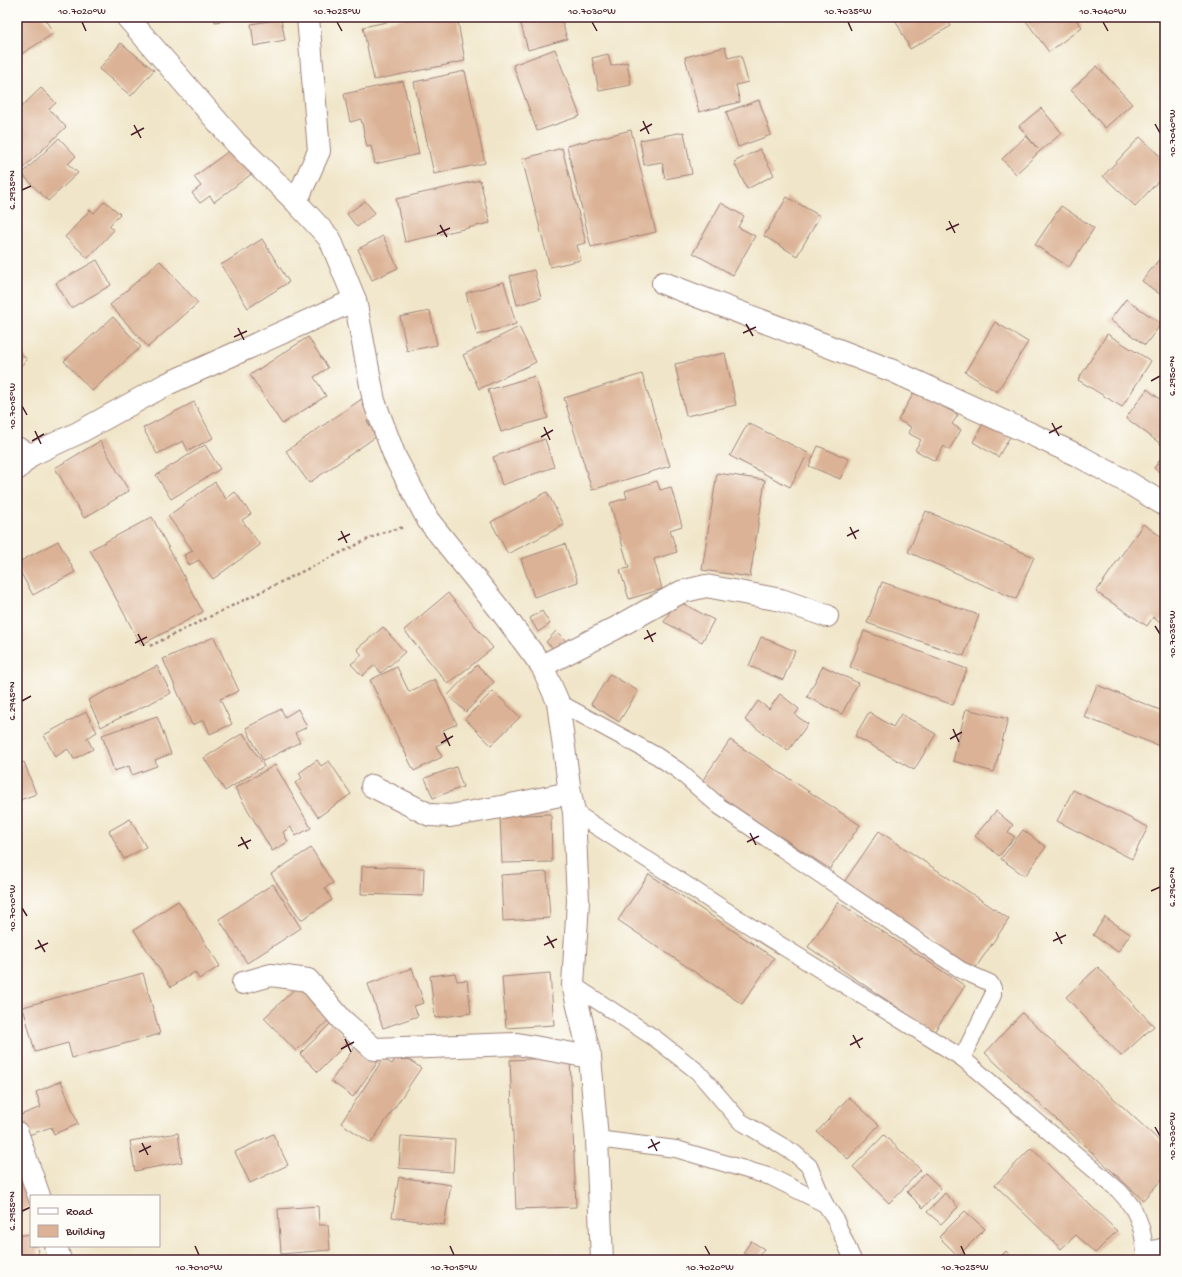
<svg xmlns="http://www.w3.org/2000/svg" width="1182" height="1277" viewBox="0 0 1182 1277" font-family="'Gochi Hand',sans-serif">
<style>
.building{fill:#dbb295}
.lines{fill:none;stroke-linecap:round;stroke-linejoin:round}
.service-casing{stroke:#9d827a;stroke-width:18}
.minor-casing{stroke:#9d827a;stroke-width:24}
.path{stroke:#9d827a;stroke-width:2.5;stroke-dasharray:3 3;stroke-linecap:butt}
.service{stroke:#fff;stroke-width:16}
.minor{stroke:#fff;stroke-width:22}
.ticks{fill:none;stroke:#4a1f2b;stroke-width:1.5}
.neatline{fill:none;stroke:#4a1f2b;stroke-width:1.5}
.ticks-label{font-size:10px;text-anchor:middle;fill:#4a1f2b}
</style>
<rect width="100%" height="100%" fill="#fdfcf7"/>
<filter id="ink" filterUnits="userSpaceOnUse"><feTurbulence type="fractalNoise" baseFrequency=".025" numOctaves="2"/><feDisplacementMap in="SourceGraphic" scale="8" xChannelSelector="R" yChannelSelector="G"/><feConvolveMatrix kernelMatrix="1 2 1 2 8 2 1 2 1" color-interpolation-filters="sRGB"/></filter>
<filter id="wash" filterUnits="userSpaceOnUse"><feTurbulence type="fractalNoise" baseFrequency=".012" numOctaves="4" result="noise"/><feDisplacementMap in="SourceGraphic" scale="16" xChannelSelector="R" yChannelSelector="G"/><feGaussianBlur stdDeviation="0.9" result="paint"/><feColorMatrix in="noise" values="0 0 0 0 0 0 0 0 0 0 0 0 0 0 0 0 0 1.4 0 .05"/><feComposite in="paint" operator="in"/></filter>
<g filter="url(#wash)">
<rect width="100%" height="100%" fill="#f0e5c8"/>
<g id="blocks">
<g class="building">
<polygon points="17,17 43,17 54,33 17,57"/>
<polygon points="214,17 241,17 241,18 215,22"/>
<polygon points="410,17 457,17 465,61 374,80 363,27"/>
<polygon points="519,17 561,17 567,39 528,50"/>
<polygon points="894,17 946,17 951,26 910,49"/>
<polygon points="1023,17 1074,17 1082,27 1049,52"/>
<polygon points="281,19 285,40 254,46 251,24"/>
<polygon points="121,43 154,70 131,96 99,69"/>
<polygon points="725,47 728,58 741,55 748,82 736,85 740,102 699,112 685,57"/>
<polygon points="555,49 580,116 537,131 513,65"/>
<polygon points="608,54 611,66 627,62 631,85 599,91 592,58"/>
<polygon points="1097,66 1132,104 1105,128 1071,90"/>
<polygon points="465,71 485,163 434,174 414,82"/>
<polygon points="403,81 419,154 375,164 371,146 367,147 361,119 350,122 344,94"/>
<polygon points="41,88 56,103 49,109 66,127 17,174 17,111"/>
<polygon points="759,100 771,135 738,147 726,112"/>
<polygon points="1041,108 1062,133 1040,151 1016,174 1002,159 1026,136 1038,149 1019,126"/>
<polygon points="631,130 656,232 591,247 567,146"/>
<polygon points="684,132 692,174 665,179 662,162 644,165 640,140"/>
<polygon points="1140,137 1165,161 1165,174 1135,206 1103,176"/>
<polygon points="59,138 76,156 68,164 78,173 48,201 22,174"/>
<polygon points="234,147 254,172 214,202 210,196 200,203 192,193 201,186 194,177"/>
<polygon points="562,148 586,243 577,245 581,260 550,267 522,159"/>
<polygon points="760,149 774,175 747,189 734,162"/>
<polygon points="480,180 490,223 405,242 396,199"/>
<polygon points="787,197 820,216 797,256 764,236"/>
<polygon points="105,201 120,214 109,226 114,230 88,258 65,237 90,210 94,213"/>
<polygon points="365,201 375,213 357,227 347,214"/>
<polygon points="721,203 744,216 738,227 755,236 733,275 693,253"/>
<polygon points="1061,206 1094,228 1069,267 1035,245"/>
<polygon points="383,236 398,268 372,280 358,249"/>
<polygon points="262,239 289,282 248,308 221,265"/>
<polygon points="1165,252 1165,298 1142,281"/>
<polygon points="97,260 111,285 71,308 56,283"/>
<polygon points="160,261 198,303 148,347 110,305"/>
<polygon points="534,270 541,298 517,305 510,276"/>
<polygon points="504,282 516,324 477,335 466,293"/>
<polygon points="1126,299 1161,324 1145,345 1110,320"/>
<polygon points="430,311 437,345 407,351 400,317"/>
<polygon points="113,317 141,347 92,391 64,361"/>
<polygon points="995,322 1028,342 997,392 965,372"/>
<polygon points="519,327 536,362 479,389 463,355"/>
<polygon points="1107,334 1151,361 1122,407 1078,380"/>
<polygon points="308,337 328,368 314,377 326,396 282,424 250,375"/>
<polygon points="17,348 27,360 17,369"/>
<polygon points="725,353 736,405 686,416 675,364"/>
<polygon points="642,374 670,466 592,490 564,398"/>
<polygon points="535,376 548,418 501,432 488,390"/>
<polygon points="1147,389 1165,403 1165,447 1126,418"/>
<polygon points="915,391 958,415 952,424 961,430 949,450 944,446 935,461 915,450 921,440 908,433 911,427 898,420"/>
<polygon points="366,396 378,413 367,421 377,436 309,483 286,451"/>
<polygon points="194,402 213,438 188,451 183,441 157,454 143,428"/>
<polygon points="985,420 1011,435 998,457 973,442"/>
<polygon points="748,423 808,453 790,487 730,456"/>
<polygon points="545,439 554,467 502,485 493,457"/>
<polygon points="100,441 129,491 84,518 55,468"/>
<polygon points="205,445 220,469 171,499 156,475"/>
<polygon points="818,446 849,459 840,479 809,466"/>
<polygon points="1165,453 1165,476 1154,468"/>
<polygon points="717,473 765,480 750,577 702,570"/>
<polygon points="657,481 660,490 671,487 682,526 670,530 677,552 654,559 662,589 629,599 620,570 629,568 610,503 627,498 625,491"/>
<polygon points="215,482 226,499 235,492 251,514 242,520 260,545 213,579 199,560 189,565 184,555 193,551 168,516"/>
<polygon points="547,492 564,525 508,554 491,522"/>
<polygon points="926,511 1034,557 1016,599 908,552"/>
<polygon points="152,517 203,612 141,645 90,550"/>
<polygon points="1143,524 1165,539 1165,614 1159,622 1153,617 1147,626 1096,592"/>
<polygon points="58,541 75,572 33,595 17,566 17,563"/>
<polygon points="565,544 578,582 534,597 521,559"/>
<polygon points="882,582 979,615 964,656 867,623"/>
<polygon points="448,593 493,648 448,684 404,630"/>
<polygon points="676,600 714,620 702,642 664,622"/>
<polygon points="542,611 550,624 538,632 530,618"/>
<polygon points="383,627 405,652 381,673 375,665 362,676 351,664 362,655 357,649"/>
<polygon points="556,631 569,644 560,654 546,642"/>
<polygon points="864,631 967,669 953,705 850,667"/>
<polygon points="214,637 239,691 220,699 232,724 210,734 204,720 192,725 163,659"/>
<polygon points="761,637 795,651 783,680 749,666"/>
<polygon points="477,665 494,682 466,712 448,695"/>
<polygon points="157,666 171,693 101,727 88,700"/>
<polygon points="823,666 858,683 842,714 807,697"/>
<polygon points="397,667 409,692 435,679 457,724 443,730 448,740 436,746 442,757 414,771 370,680"/>
<polygon points="610,674 638,691 619,722 591,704"/>
<polygon points="1097,685 1165,712 1165,748 1084,717"/>
<polygon points="493,691 520,717 491,745 465,719"/>
<polygon points="780,694 799,709 795,715 808,724 788,751 745,720 758,701 769,709"/>
<polygon points="281,709 285,717 298,709 307,727 295,733 300,742 263,761 246,728"/>
<polygon points="966,709 1008,719 994,772 953,761"/>
<polygon points="86,712 97,732 87,738 93,749 74,759 68,749 55,757 44,735"/>
<polygon points="869,712 893,727 901,714 936,734 914,770 855,736"/>
<polygon points="157,716 171,754 155,760 157,766 132,775 129,766 114,771 102,735"/>
<polygon points="243,733 264,766 225,791 204,758"/>
<polygon points="730,740 860,825 830,869 700,784"/>
<polygon points="317,760 321,766 329,761 351,794 318,817 295,783 302,778 299,773"/>
<polygon points="24,762 36,794 17,801 17,765"/>
<polygon points="275,765 311,828 296,836 291,827 283,832 288,842 272,851 235,788"/>
<polygon points="456,767 463,787 433,798 425,778"/>
<polygon points="1073,790 1148,827 1132,859 1057,821"/>
<polygon points="996,811 1013,825 1008,832 1015,837 999,856 975,836"/>
<polygon points="551,814 552,862 502,863 500,816"/>
<polygon points="130,819 146,847 124,859 109,831"/>
<polygon points="1023,830 1046,847 1025,876 1001,859"/>
<polygon points="879,831 1009,919 974,970 844,882"/>
<polygon points="311,848 333,883 325,888 332,900 301,920 271,874"/>
<polygon points="362,866 424,868 423,896 361,894"/>
<polygon points="547,872 550,918 503,921 501,875"/>
<polygon points="649,874 774,958 742,1004 618,920"/>
<polygon points="273,884 301,928 247,963 219,919"/>
<polygon points="178,901 220,966 199,979 195,972 171,987 134,930"/>
<polygon points="838,902 965,986 934,1032 808,947"/>
<polygon points="1105,917 1130,934 1118,952 1093,935"/>
<polygon points="1098,967 1154,1026 1121,1056 1066,997"/>
<polygon points="412,968 424,1003 414,1006 418,1016 383,1028 368,984"/>
<polygon points="143,973 160,1034 72,1058 68,1043 35,1052 23,1007"/>
<polygon points="455,973 457,981 467,980 471,1013 435,1018 430,976"/>
<polygon points="550,973 554,1025 506,1028 502,977"/>
<polygon points="302,982 334,1015 296,1051 264,1018"/>
<polygon points="1022,1013 1165,1146 1165,1176 1143,1200 985,1053"/>
<polygon points="331,1023 349,1041 318,1072 300,1054"/>
<polygon points="357,1044 379,1060 353,1097 331,1081"/>
<polygon points="399,1053 421,1068 371,1143 341,1123 383,1059 392,1064"/>
<polygon points="570,1057 576,1207 516,1209 510,1060"/>
<polygon points="61,1081 78,1124 54,1134 51,1127 26,1136 18,1116 41,1107 36,1092"/>
<polygon points="849,1097 879,1125 848,1159 817,1132"/>
<polygon points="178,1133 182,1162 135,1171 130,1141"/>
<polygon points="273,1134 288,1165 250,1183 235,1152"/>
<polygon points="884,1135 921,1170 889,1203 853,1167"/>
<polygon points="401,1136 455,1140 453,1172 399,1168"/>
<polygon points="1031,1148 1117,1231 1095,1253 1076,1235 1061,1249 995,1185"/>
<polygon points="17,1159 31,1196 31,1206 17,1213"/>
<polygon points="925,1173 941,1188 923,1208 907,1192"/>
<polygon points="399,1177 451,1185 444,1225 392,1217"/>
<polygon points="945,1193 958,1207 941,1224 927,1212"/>
<polygon points="318,1206 319,1225 328,1225 330,1250 281,1254 278,1209"/>
<polygon points="965,1211 985,1229 958,1256 939,1237"/>
<polygon points="31,1234 31,1246 37,1246 39,1260 17,1260 17,1236"/>
<polygon points="751,1241 764,1249 756,1260 743,1253"/>
<polygon points="1006,1251 1015,1260 997,1260"/>
</g>
</g>
</g>
<g filter="url(#ink)">
<use href="#blocks" fill-opacity="0" stroke="#9d827a" stroke-width="1"/>
<g class="lines">
<defs>
<g id="service">
<polyline points="558,702 657,756 679,771 719,806 961,970 990,983 993,988 993,995 962,1058"/>
<path d="M574,812l179,116 209,130 156,132c5,5 10,11 14,17 10,16 13,35 13,53"/>
<polyline points="573,985 656,1039 698,1072 740,1121 794,1153 809,1166 825,1204"/>
<polyline points="597,1139 676,1149 771,1177 825,1204 834,1217 853,1260"/>
<polyline points="1145,1251 1165,1246"/>
</g>
<g id="minor">
<polyline points="127,17 236,143 296,202 330,239 355,300 374,401 395,457 428,520 504,615 542,666 558,702 570,793 574,812 578,901 573,985 590,1057 597,1139 602,1260"/>
<polyline points="296,202 319,151 308,17"/>
<polyline points="663,283 893,371 1077,455 1129,483 1165,505"/>
<polyline points="17,448 31,455 78,433 167,384 355,300"/>
<polyline points="17,469 31,455"/>
<polyline points="542,666 616,628 681,592 706,586 781,600 827,616"/>
<polyline points="372,786 430,815 450,816 501,807 570,793"/>
<polyline points="243,983 271,975 308,980 342,1020 374,1049 517,1044 590,1057"/>
<polyline points="17,1133 39,1196"/>
<polyline points="56,1246 60,1260"/>
</g>
</defs>
<use href="#service" class="service-casing"/>
<use href="#minor" class="minor-casing"/>
<polyline class="path" points="150,646 381,533 404,527"/>
<use href="#service" class="service"/>
<use href="#minor" class="minor"/>
</g>
</g>
<path class="ticks" d="M82,22l4,9M337,22l5,9M592,22l5,9M848,22l4,9M1103,22l5,9M643,121l6,13M1155,124l5,9M134,125l7,13M640,131l12,-7M131,135l13,-7M22,190l9,-4M949,221l6,12M440,225l7,12M946,230l13,-6M437,234l13,-6M746,324l7,12M238,328l6,12M743,333l13,-6M234,337l13,-6M1151,381l9,-5M22,406l5,9M1052,423l7,13M544,427l6,13M35,431l6,13M1049,433l13,-7M541,437l12,-7M32,441l12,-7M850,527l6,12M341,531l6,12M847,536l12,-6M338,540l12,-6M1155,626l5,8M647,630l6,12M138,634l6,12M644,639l12,-6M135,643l12,-6M22,701l9,-5M953,729l6,13M444,733l6,13M950,739l12,-7M441,743l12,-7M750,833l6,12M241,837l7,12M747,842l12,-6M238,846l13,-6M1151,891l9,-4M22,908l5,8M1056,932l6,12M547,936l7,12M38,940l7,12M1053,941l13,-6M544,945l13,-6M35,949l13,-6M853,1035l7,13M345,1039l6,13M850,1045l13,-7M341,1049l13,-7M1155,1127l5,9M651,1139l6,12M142,1143l6,12M648,1148l12,-6M139,1152l12,-6M22,1211l9,-4M195,1246l4,9M450,1246l4,9M705,1246l5,9M961,1246l4,9"/>
<rect width="1182" height="1277" fill="none" stroke="#fdfcf7" stroke-width="44"/>
<rect x="30" y="1195" width="130" height="52" fill="#fdfcf7" stroke="#b5a4a5"/>
<rect x="38" y="1208" width="20" height="6" fill="#ffffff" stroke="#b5a4a5"/>
<text x="66" y="1215" font-size="12" fill="#4a1f2b">Road</text>
<rect x="38" y="1225" width="20" height="12" fill="#dbb295" stroke="#b5a4a5"/>
<text x="66" y="1235" font-size="12" fill="#4a1f2b">Building</text>
<rect x="22" y="22" width="1138" height="1233" class="neatline"/>
<g class="ticks-label">
<text x="82" y="14">10.7020°W</text>
<text x="337" y="14">10.7025°W</text>
<text x="592" y="14">10.7030°W</text>
<text x="848" y="14">10.7035°W</text>
<text x="1103" y="14">10.7040°W</text>
<text transform="translate(1171 133) rotate(-90)" y="4">10.7040°W</text>
<text transform="translate(11 190) rotate(-90)" y="4">6.2935°N</text>
<text transform="translate(1171 376) rotate(-90)" y="4">6.2950°N</text>
<text transform="translate(11 406) rotate(-90)" y="4">10.7015°W</text>
<text transform="translate(1171 634) rotate(-90)" y="4">10.7035°W</text>
<text transform="translate(11 701) rotate(-90)" y="4">6.2945°N</text>
<text transform="translate(1171 887) rotate(-90)" y="4">6.2960°N</text>
<text transform="translate(11 908) rotate(-90)" y="4">10.7010°W</text>
<text transform="translate(1171 1136) rotate(-90)" y="4">10.7030°W</text>
<text transform="translate(11 1211) rotate(-90)" y="4">6.2955°N</text>
<text x="199" y="1270">10.7010°W</text>
<text x="454" y="1270">10.7015°W</text>
<text x="710" y="1270">10.7020°W</text>
<text x="965" y="1270">10.7025°W</text>
</g>
</svg>
